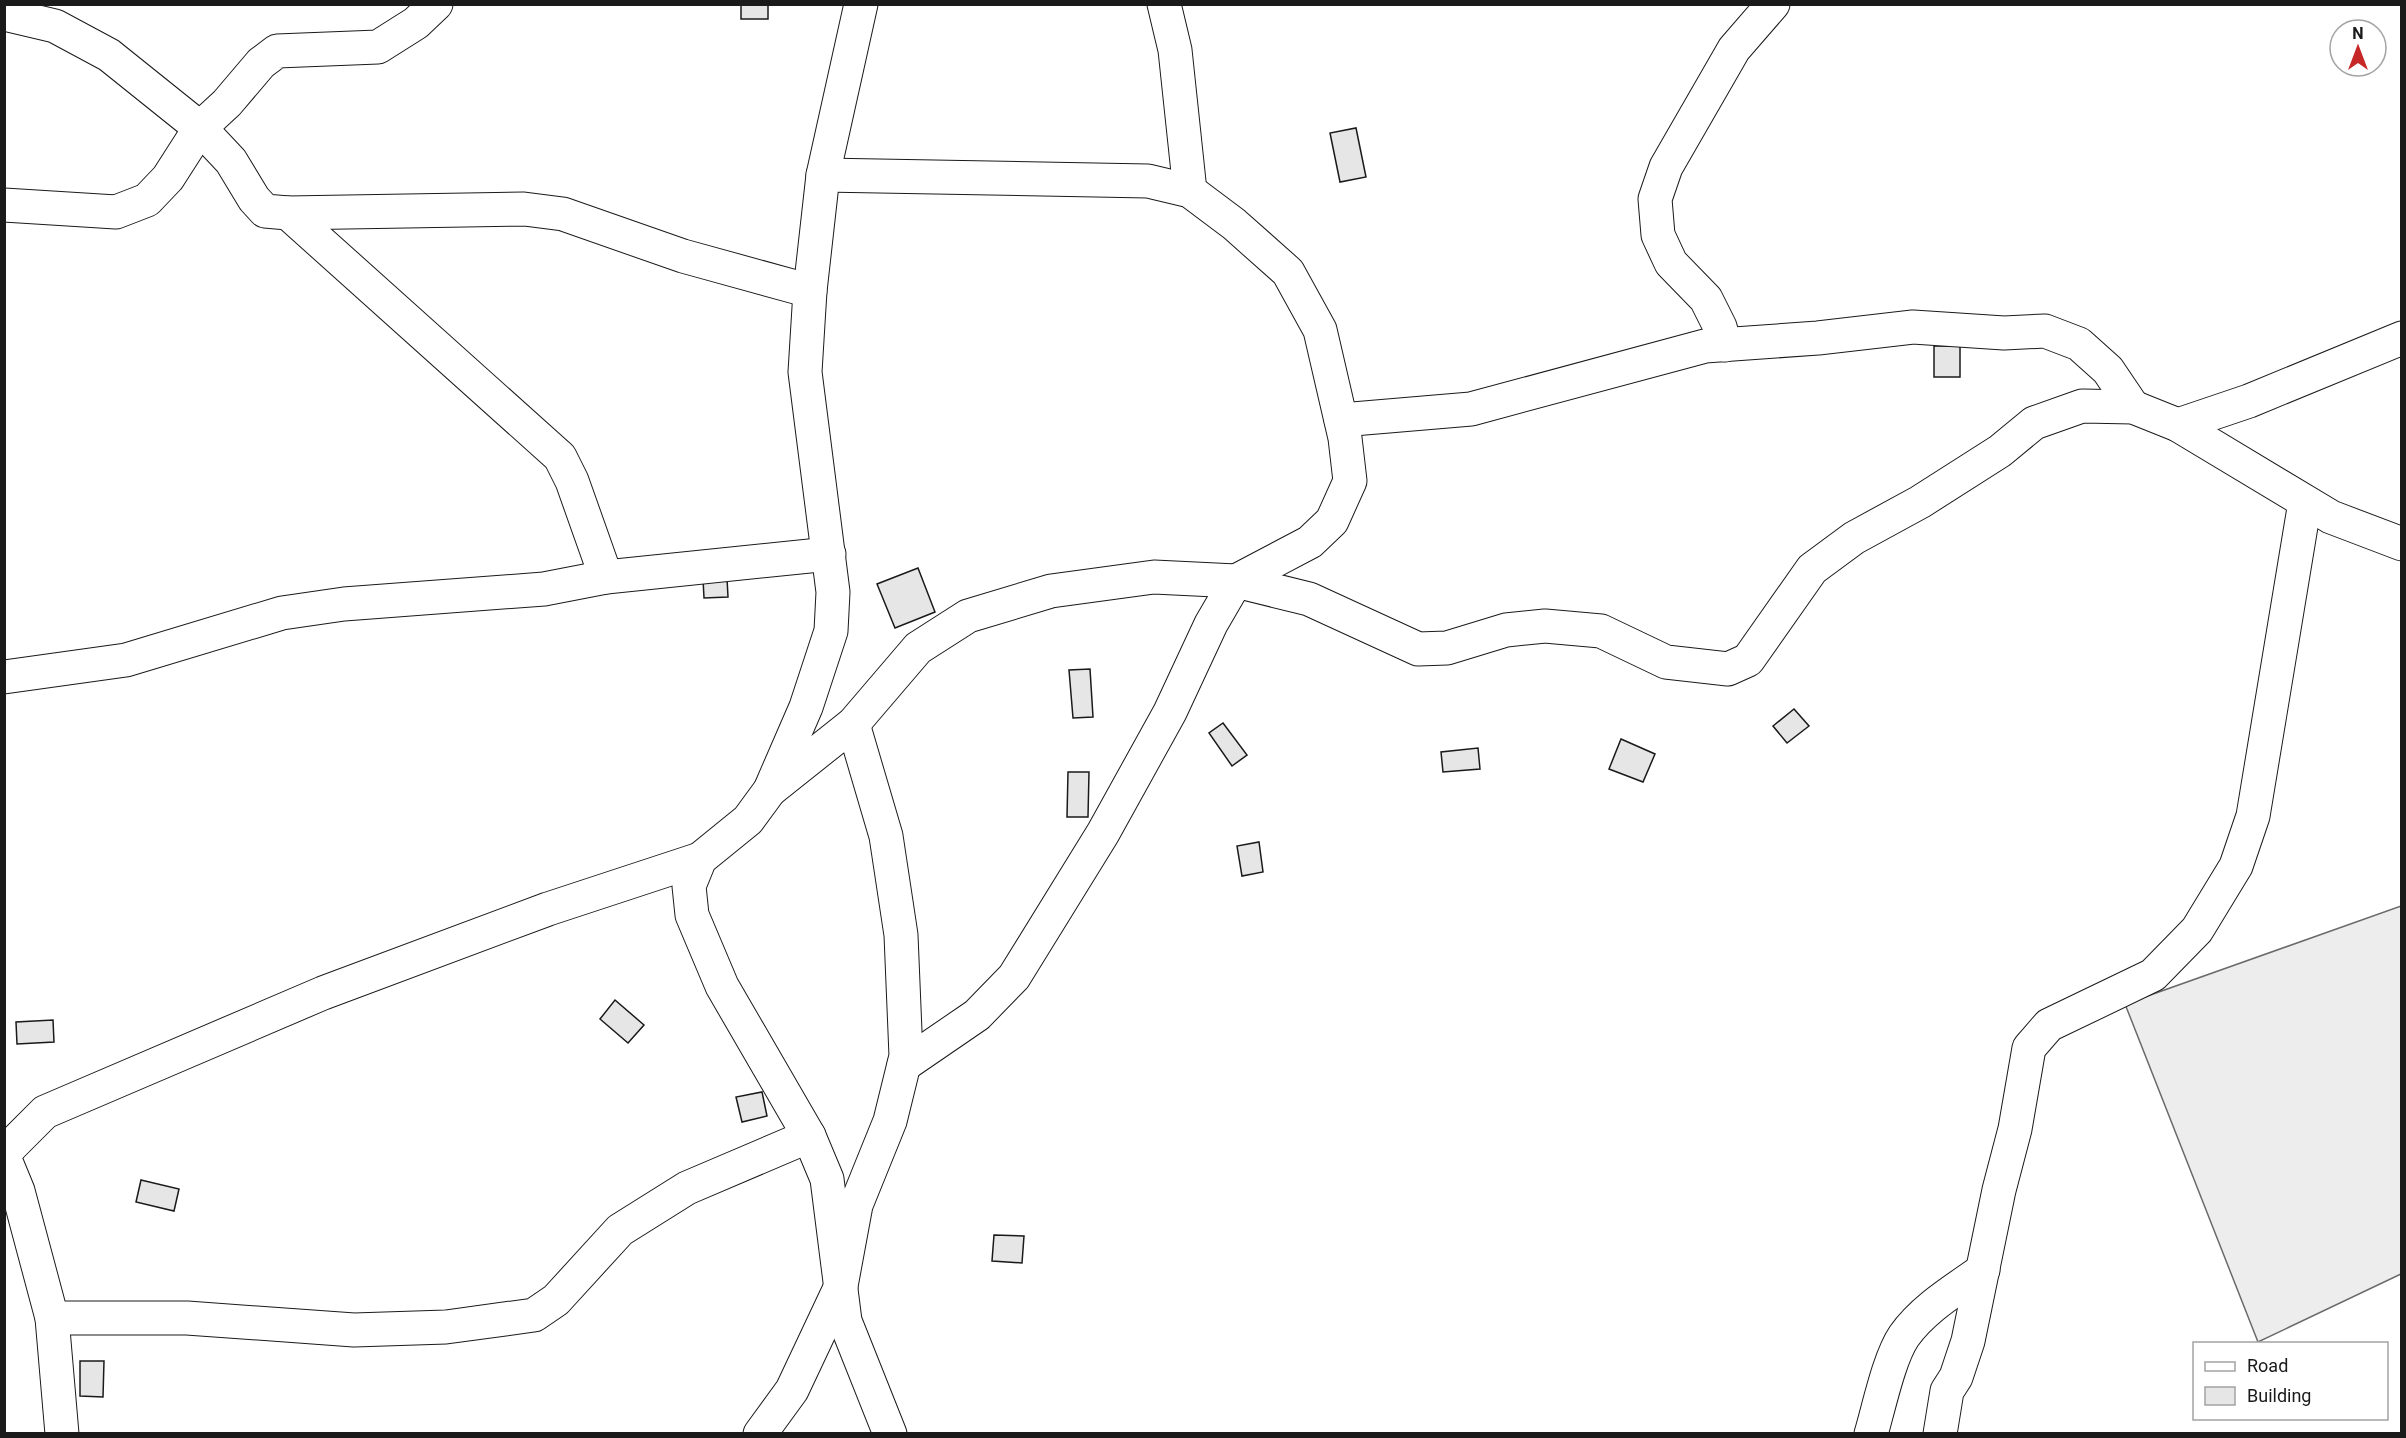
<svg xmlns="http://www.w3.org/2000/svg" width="2406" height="1438" viewBox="0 0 2406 1438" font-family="Roboto,sans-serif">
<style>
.built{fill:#ededed;stroke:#6a6a6a;stroke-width:1.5}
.building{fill:#e6e6e6;stroke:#1a1a1a;stroke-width:1.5}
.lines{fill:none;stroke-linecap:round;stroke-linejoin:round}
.minor-casing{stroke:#1a1a1a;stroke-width:35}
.minor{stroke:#fff;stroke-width:33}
</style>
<rect width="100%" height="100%" fill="#fff"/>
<polygon class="built" points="2401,906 2401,1274 2258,1342 2125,1004"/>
<g class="building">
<rect x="741" y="4" width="27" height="15"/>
<polygon points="1356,128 1366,177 1340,182 1330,133"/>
<rect x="1934" y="346" width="26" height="31"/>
<polygon points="918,568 935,612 895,628 877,584"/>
<polygon points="727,578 728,597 704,598 703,579"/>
<polygon points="1090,669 1093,717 1073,718 1069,670"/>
<polygon points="1794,709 1809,726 1787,743 1773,726"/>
<polygon points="1223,723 1247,755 1232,766 1209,733"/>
<polygon points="1621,739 1655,754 1643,782 1609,769"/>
<polygon points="1478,748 1480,769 1443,772 1441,752"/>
<polygon points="1068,772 1089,772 1088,817 1067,817"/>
<polygon points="1259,842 1263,872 1242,876 1237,846"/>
<polygon points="615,1000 644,1025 628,1043 600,1019"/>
<polygon points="53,1020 54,1042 17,1044 16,1022"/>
<polygon points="762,1092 767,1116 742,1122 736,1097"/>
<polygon points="141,1180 179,1189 174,1211 136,1202"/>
<polygon points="994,1235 1024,1236 1022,1263 992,1261"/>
<polygon points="80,1361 104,1361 103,1397 80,1396"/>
</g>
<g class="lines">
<defs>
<g id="minor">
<polyline points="861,4 823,175 810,291 805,372 833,592 831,631 806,707 770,790 748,820 700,859 689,886 692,915 722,986 809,1136 827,1179 845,1321 890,1434"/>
<polyline points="1164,4 1175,50 1190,191"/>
<polyline points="4,14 55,26 109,55 200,128 231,161 254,199 265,211 288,213 524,209 563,214 683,256 810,291"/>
<polyline points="823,175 1148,181 1190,191 1234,224 1288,272 1320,330 1345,438 1350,481 1332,521 1310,542 1236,581 1211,624 1170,712 1103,833 1014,977 977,1015 904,1065"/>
<polyline points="4,205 116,212 147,200 168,178 200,128 227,103 261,63 277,51 378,47 416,23 436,4"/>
<polyline points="288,213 560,457 572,481 606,577"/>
<polyline points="1725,345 1720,327 1706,299 1671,263 1658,235 1655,199 1666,167 1734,49 1773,4"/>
<polyline points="1341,420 1471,409 1705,346 1818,338 1913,327 2004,333 2045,331 2079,344 2108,370 2133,407"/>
<polyline points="2178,425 2249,401 2402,338"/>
<polyline points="4,677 126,660 282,613 344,604 544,589 606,577 829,554"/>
<polyline points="770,790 853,724 918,648 968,616 1051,591 1154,577 1236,581 1309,599 1418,649 1447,648 1506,630 1545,626 1601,631 1666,662 1728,669 1748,660 1812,569 1854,538 1920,502 2000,451 2034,423 2082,406 2133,407 2178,425 2331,517 2402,544"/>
<polyline points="4,1153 45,1112 323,993 548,909 700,859"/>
<polyline points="4,1157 18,1191 52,1318 187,1318 354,1330 446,1327 534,1315 556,1300 620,1230 687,1188 809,1136"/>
<polyline points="52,1318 62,1434"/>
<polyline points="760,1434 792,1390 841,1286 856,1205 890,1121 906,1056 901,935 886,836 853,724"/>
<path d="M1871,1434c8,-27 18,-76 33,-98 20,-28 51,-46 79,-66"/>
<polyline points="1940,1434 1947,1391 1956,1377 1968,1341 1999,1190 2015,1129 2029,1048 2049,1025 2153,975 2197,930 2236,866 2253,816 2305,502"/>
</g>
</defs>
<use href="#minor" class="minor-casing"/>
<use href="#minor" class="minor"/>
</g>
<rect width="2406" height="1438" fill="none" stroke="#1a1a1a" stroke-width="12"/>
<rect x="2193" y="1342" width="195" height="78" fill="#ffffff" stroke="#a3a3a3" stroke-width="1.5"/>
<rect x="2205" y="1362" width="30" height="9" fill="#ffffff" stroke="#a3a3a3" stroke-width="1.5"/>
<text x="2247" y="1372" font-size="18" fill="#1a1a1a">Road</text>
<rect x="2205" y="1387" width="30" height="18" fill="#e6e6e6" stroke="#a3a3a3" stroke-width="1.5"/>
<text x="2247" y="1402" font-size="18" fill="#1a1a1a">Building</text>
<g transform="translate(2358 48)"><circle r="28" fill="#ffffff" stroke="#a3a3a3" stroke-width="1.5"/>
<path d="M0-4.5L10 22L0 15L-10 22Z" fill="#c62828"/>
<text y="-9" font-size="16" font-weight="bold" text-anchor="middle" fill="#1a1a1a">N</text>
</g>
</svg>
